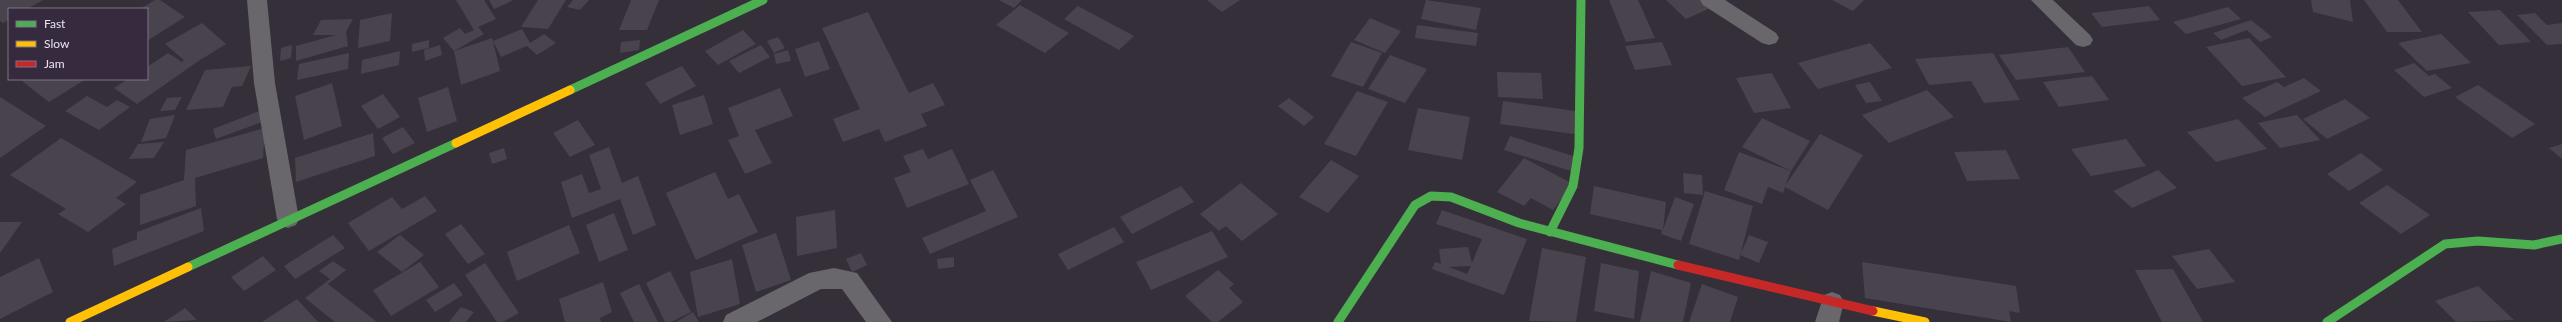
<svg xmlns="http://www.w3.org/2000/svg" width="2562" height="322" viewBox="0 0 2562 322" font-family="Lato,sans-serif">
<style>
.building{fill:#49434e;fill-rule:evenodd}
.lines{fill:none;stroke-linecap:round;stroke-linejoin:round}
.street{fill:#6a676c;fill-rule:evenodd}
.fast{stroke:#4caf50;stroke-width:9}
.slow{stroke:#ffc107;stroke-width:9}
.jam{stroke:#c62828;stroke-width:9}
</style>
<rect width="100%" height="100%" fill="#352f3a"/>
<g class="building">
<polygon points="0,0 43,0 27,9 9,9 9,20 3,23 0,21"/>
<polygon points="155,0 160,0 185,17 147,41 147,9 140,9"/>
<polygon points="456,0 484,0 496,19 478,27 484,34 454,51 443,38 460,28 465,34 474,30"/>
<polygon points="489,0 511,0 512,1 494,9"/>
<polygon points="538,0 566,0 548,29 521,27"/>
<polygon points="573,0 589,0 580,10 567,7"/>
<polygon points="631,0 659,0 647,30 619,30"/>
<polygon points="999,0 1022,0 1014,8"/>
<polygon points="1207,0 1240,0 1222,12"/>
<polygon points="1426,0 1481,8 1476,30 1421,19"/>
<polygon points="1609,0 1638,0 1655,38 1626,42"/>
<polygon points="1666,0 1709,0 1715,6 1686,19"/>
<polygon points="1832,0 1864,0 1853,11"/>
<polygon points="2311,0 2350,0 2353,22 2313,12"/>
<polygon points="2364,0 2398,0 2422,32 2387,32"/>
<polygon points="1020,5 1069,33 1045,53 996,25"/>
<polygon points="1078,6 1134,36 1119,50 1064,19"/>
<polygon points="2149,6 2160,20 2102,27 2091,13"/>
<polygon points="2228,7 2241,19 2186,34 2173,22"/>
<polygon points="2500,10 2531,42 2499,45 2468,12"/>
<polygon points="868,12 909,93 933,83 945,105 921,114 927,126 885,142 879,129 843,142 833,119 860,109 822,28"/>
<polygon points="392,13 390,41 358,48 360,20"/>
<polygon points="2535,13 2547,25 2562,23 2562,44 2547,45 2517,15"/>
<polygon points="1370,18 1401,31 1385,53 1354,40"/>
<polygon points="353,19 346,32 348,46 296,61 296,46 336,35 313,35 321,20"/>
<polygon points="2251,20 2272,37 2260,42 2247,30 2221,40 2213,33"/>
<polygon points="202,23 226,44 197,62 137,104 114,88 128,79 147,79 147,67 168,53 182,62 184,60 165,44"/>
<polygon points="1417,25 1478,33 1476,46 1415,38"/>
<polygon points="522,29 530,43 544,34 556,43 537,55 527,46 501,57 493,41 500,71 461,85 454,51 492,38 493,41"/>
<polygon points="743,30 756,44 718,65 705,51"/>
<polygon points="2441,34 2471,63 2427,71 2398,43"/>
<polygon points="778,37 785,48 774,53 767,41"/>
<polygon points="2249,38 2286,77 2242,86 2206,47"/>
<polygon points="429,40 429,48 412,52 412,44"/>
<polygon points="640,40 639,50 620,53 621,42"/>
<polygon points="819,41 830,69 805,77 795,49"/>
<polygon points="1351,42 1382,53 1363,87 1331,76"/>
<polygon points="1662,42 1672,65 1635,70 1625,46"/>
<polygon points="1870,43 1892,68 1818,89 1798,63"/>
<polygon points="292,45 291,58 280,61 281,48"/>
<polygon points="440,45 442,55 425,61 424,50"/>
<polygon points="761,45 770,57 739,73 729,61"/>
<polygon points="2068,47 2085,72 2016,80 1999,55"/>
<polygon points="788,50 791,61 776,64 774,54"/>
<polygon points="400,51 399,65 361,74 362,60"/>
<polygon points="349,53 348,69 297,80 299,64"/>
<polygon points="1993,53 2020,100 1984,103 1971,81 1929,85 1915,59"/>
<polygon points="1390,55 1427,69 1405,103 1368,89"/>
<polygon points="2414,63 2429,76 2435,74 2452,88 2424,97 2394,70"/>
<polygon points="251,66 242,86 232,87 223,107 186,110 205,70"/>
<polygon points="682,66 696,86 660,104 645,83"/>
<polygon points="1497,72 1541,73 1543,99 1498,97"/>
<polygon points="1772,73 1791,108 1754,113 1736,78"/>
<polygon points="2092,76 2109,100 2059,107 2043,82"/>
<polygon points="2304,78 2321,91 2265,117 2242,98 2277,82 2284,87"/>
<polygon points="26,79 86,79 49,102 22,81"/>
<polygon points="1870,82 1882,101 1866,103 1855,85"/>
<polygon points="332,83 342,126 304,140 295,96"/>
<polygon points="2478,85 2535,124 2512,138 2455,97"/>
<polygon points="448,87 457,121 427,132 418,98"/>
<polygon points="780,88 793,116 755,130 772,163 745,174 728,140 739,136 728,108"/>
<polygon points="1927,90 1954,117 1889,143 1862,115"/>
<polygon points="1357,91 1388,102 1356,156 1324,144"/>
<polygon points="383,94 400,117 378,129 361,106"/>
<polygon points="704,95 713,124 680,135 672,105"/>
<polygon points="87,96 107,107 117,100 130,107 99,130 65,111"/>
<polygon points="0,97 46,126 0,158"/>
<polygon points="182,97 175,110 160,111 167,98"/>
<polygon points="1289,98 1314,117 1304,126 1278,106"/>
<polygon points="2345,99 2370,118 2327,139 2303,119"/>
<polygon points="1503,101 1583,112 1581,135 1500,124"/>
<polygon points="1418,108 1470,117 1462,160 1408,150"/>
<polygon points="259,111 262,122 216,139 213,129"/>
<polygon points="175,115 166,138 141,142 150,119"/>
<polygon points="2297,115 2320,140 2280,148 2258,123"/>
<polygon points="1762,118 1810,141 1791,171 1742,147"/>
<polygon points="2238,119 2267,149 2216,162 2187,132"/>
<polygon points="578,120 595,145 570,157 553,133"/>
<polygon points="403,127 415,143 393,154 382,138"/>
<polygon points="265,128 263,158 195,178 196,206 140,225 140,195 184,180 186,150"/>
<polygon points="373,133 375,156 296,182 295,158"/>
<polygon points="1820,134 1863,155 1828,210 1785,187 1783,193 1768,187 1762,204 1724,190 1739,152 1791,171 1785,186"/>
<polygon points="1510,136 1576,157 1571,171 1504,150"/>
<polygon points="61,138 137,182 116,198 126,204 88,232 58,214 66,209 10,175"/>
<polygon points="2126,139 2146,166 2091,176 2071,149"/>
<polygon points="164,142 154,158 129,159 138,144"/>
<polygon points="2562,144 2562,159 2549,148"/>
<polygon points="609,147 622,183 638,176 656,225 633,235 620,199 572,218 561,182 582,174 589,193 601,189 589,155"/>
<polygon points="504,148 507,159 492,164 489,153"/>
<polygon points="923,149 928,159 952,149 969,184 907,208 894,178 911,172 903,156"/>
<polygon points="2006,150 2020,179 1967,181 1954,152"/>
<polygon points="2361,153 2383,170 2349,191 2327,174"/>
<polygon points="1524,158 1573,184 1553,210 1531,198 1524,206 1497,192"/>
<polygon points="1331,160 1359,176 1328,213 1299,197"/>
<polygon points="993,170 1018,217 930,254 922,238 986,211 970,180"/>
<polygon points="2158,170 2177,188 2132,208 2113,191"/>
<polygon points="715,172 728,199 739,194 758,232 696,260 666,193"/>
<polygon points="1683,173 1702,175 1703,195 1684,193"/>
<polygon points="1241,183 1278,214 1242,241 1226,226 1219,231 1200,214"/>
<polygon points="2387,185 2430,215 2401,234 2359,203"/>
<polygon points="1181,186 1194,202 1132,234 1120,217"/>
<polygon points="1594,186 1666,202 1663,230 1675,197 1694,204 1681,241 1661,234 1662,230 1590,214"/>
<polygon points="1705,191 1753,206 1739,260 1689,244"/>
<polygon points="425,196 437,211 369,251 348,223 392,197 402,209"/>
<polygon points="201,208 204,231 114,266 112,249 137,239 137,232"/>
<polygon points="835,210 837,248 797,256 796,217"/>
<path d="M1442,210l85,29 -23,56 -72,-26 3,-7 6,2 -2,-15 29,-2 4,16 10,-24 -46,-15zM1471,266l-4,8 -18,-7z"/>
<polygon points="614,213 628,250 599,262 586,225"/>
<polygon points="0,222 22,222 0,253"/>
<polygon points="461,224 485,254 468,264 445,234"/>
<polygon points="569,225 580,253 517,281 507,252"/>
<polygon points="1114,227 1124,242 1068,270 1058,254"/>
<polygon points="1212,231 1228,257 1151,290 1136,262"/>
<polygon points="776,233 791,280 756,292 742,245"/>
<polygon points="333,235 345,248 295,279 284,266"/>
<polygon points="400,235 424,255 402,272 377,252"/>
<polygon points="1749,235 1768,242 1759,263 1740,255"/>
<polygon points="1542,248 1586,257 1576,322 1529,321"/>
<polygon points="2209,249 2235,282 2197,289 2172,256"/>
<polygon points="861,253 867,265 852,272 846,259"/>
<polygon points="263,256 276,270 244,291 231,277"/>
<polygon points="954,257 954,267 938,269 937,259"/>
<polygon points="39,258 53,292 0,319 0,277"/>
<polygon points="732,259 740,304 698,317 690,272"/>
<polygon points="333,261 346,270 328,284 377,322 335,322 305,298 330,279 319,271"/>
<polygon points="420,262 439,287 391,316 373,290"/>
<polygon points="1862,262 2016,286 2020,313 2009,311 2011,322 1865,298"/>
<polygon points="485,263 519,313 503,322 497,322 465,275"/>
<polygon points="1601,263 1639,271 1634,319 1594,311"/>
<polygon points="2173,269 2203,322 2162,322 2135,270"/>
<polygon points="1218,270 1234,284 1229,288 1243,302 1218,322 1212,322 1185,296"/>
<polygon points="670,271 691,312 671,322 665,322 646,283"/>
<polygon points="1651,271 1691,283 1683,322 1640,322"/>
<polygon points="603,282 612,312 600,318 601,322 565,322 559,299"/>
<polygon points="454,283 463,295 435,312 426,300"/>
<polygon points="639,284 658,322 634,322 620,293"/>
<polygon points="1702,284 1738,297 1730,322 1689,322"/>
<polygon points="2478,286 2514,320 2456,322 2435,301"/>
<polygon points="297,299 318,322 262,322"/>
<polygon points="461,307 474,312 466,322 449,322"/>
<polygon points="185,308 197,320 164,322"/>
<polygon points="693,312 699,322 676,322"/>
</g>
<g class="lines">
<g class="street">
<polygon points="247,0 267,0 275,83 299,219 296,225 288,228 280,225 277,219 254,83"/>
<polygon points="1700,0 1725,0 1776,33 1779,38 1776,43 1769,45 1762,43 1703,5"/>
<polygon points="2031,0 2053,0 2090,35 2093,40 2090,45 2083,47 2076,45"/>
<polygon points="834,268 857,273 892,322 866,322 842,289 821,289 757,322 723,322 726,315 809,273"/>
<polygon points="1832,292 1840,295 1844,302 1839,322 1815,322 1824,295"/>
</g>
<g class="fast">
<polyline points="570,90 763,0"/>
<polyline points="1550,232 1573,186 1579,148 1581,0"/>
<polyline points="188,267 456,143"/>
<polyline points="1338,322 1415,205 1431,196 1451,197 1519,223 1678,265"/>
<polyline points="2327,322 2445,244 2478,241 2534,245 2562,239"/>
</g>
<g class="slow">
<polyline points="456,143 570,90"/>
<polyline points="1873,311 1925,322"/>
<polyline points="70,322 188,267"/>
</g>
<polyline class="jam" points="1678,265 1873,311"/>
</g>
<rect x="8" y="8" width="140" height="72" fill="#362a3f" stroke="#7e7486"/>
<rect x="16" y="21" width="20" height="6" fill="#4caf50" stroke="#7e7486"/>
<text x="44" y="28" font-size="12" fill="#eae3f1">Fast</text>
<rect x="16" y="41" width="20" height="6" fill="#ffc107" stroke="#7e7486"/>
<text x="44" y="48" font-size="12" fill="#eae3f1">Slow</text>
<rect x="16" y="61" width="20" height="6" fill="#c62828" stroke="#7e7486"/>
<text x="44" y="68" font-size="12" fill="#eae3f1">Jam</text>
</svg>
